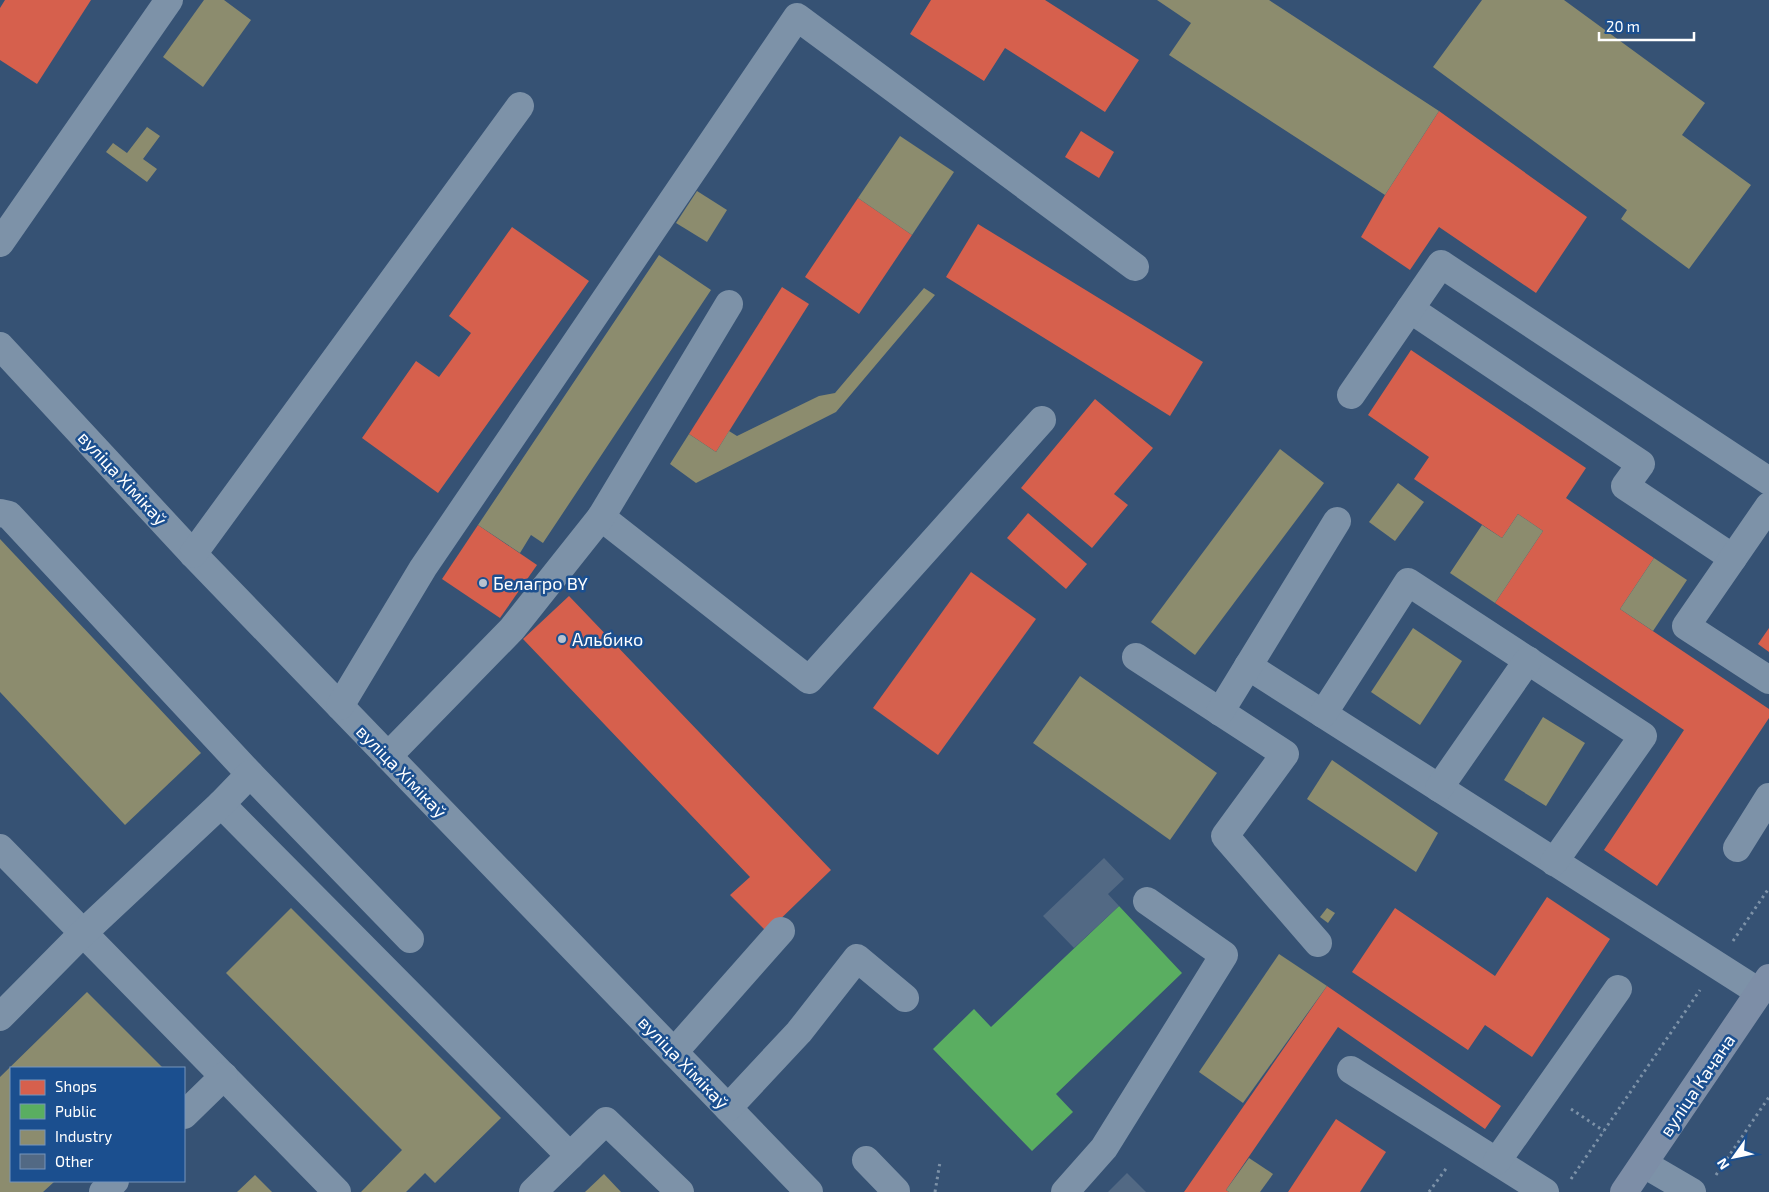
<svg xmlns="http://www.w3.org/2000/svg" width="1769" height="1192" viewBox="0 0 1769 1192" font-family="'Exo 2',sans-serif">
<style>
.shops{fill:#d6604d}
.public{fill:#5aae61}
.industry{fill:#8c8c6e}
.building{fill:#526984}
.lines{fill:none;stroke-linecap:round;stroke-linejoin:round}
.path{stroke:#7d92a8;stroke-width:3;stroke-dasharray:2.5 4;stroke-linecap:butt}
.minor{stroke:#7d92a8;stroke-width:28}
.major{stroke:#7d8ea7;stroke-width:28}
.poi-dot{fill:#b9c2ce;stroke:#1b4f8f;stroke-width:2}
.labels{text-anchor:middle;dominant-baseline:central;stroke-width:5;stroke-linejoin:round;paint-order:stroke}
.street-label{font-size:18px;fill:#fff;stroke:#1b4f8f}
.poi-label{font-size:18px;fill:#fff;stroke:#1b4f8f;text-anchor:start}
</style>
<rect width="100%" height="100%" fill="#365274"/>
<g class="shops">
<polygon points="5,0 91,0 37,84 0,60 0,8"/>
<polygon points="931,0 1045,0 1139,60 1105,112 1005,48 984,81 910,34"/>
<polygon points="1439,111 1587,217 1536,293 1439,227 1410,270 1361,237 1385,195"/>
<polygon points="1081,131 1114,152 1099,178 1065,157"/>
<polygon points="858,198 912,235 859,314 805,277"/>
<polygon points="978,224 1203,362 1170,416 946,277"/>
<polygon points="512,227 589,281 438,493 362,438 416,361 439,377 471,333 449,316"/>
<polygon points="782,287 809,304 716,452 689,434"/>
<polygon points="1411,350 1586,468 1566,498 1654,558 1620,609 1769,709 1769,718 1657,886 1604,850 1684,730 1495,603 1543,531 1518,514 1502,538 1414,479 1429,457 1368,415"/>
<polygon points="1095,399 1153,448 1114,494 1128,505 1092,548 1021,488"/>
<polygon points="1028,513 1087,564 1066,589 1007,538"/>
<polygon points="478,525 537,565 500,618 442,579"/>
<polygon points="971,572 1036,619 938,755 873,708"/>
<polygon points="569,596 831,870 767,932 730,895 750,877 523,639"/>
<polygon points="1769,628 1769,652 1758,644"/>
<polygon points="1547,897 1610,939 1532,1057 1485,1025 1468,1050 1352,972 1395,908 1495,976"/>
<polygon points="1327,986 1501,1106 1485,1129 1338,1027 1226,1190 1229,1192 1184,1192"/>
<polygon points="1336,1119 1386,1152 1360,1192 1288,1192"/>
</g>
<polygon class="public" points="1119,906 1182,973 1056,1094 1073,1112 1032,1151 933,1049 974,1009 991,1027"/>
<g class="industry">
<polygon points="204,0 224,0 251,20 203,87 163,57"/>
<polygon points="1157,0 1269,0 1439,111 1385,195 1169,55 1191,23"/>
<polygon points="1482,0 1564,0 1705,103 1682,135 1751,185 1689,269 1621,219 1627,210 1433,67"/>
<polygon points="147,127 160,136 143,159 157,169 147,182 106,152 113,143 127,153"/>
<polygon points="900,136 954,172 912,235 858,198"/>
<polygon points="697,191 727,210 707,242 676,223"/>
<polygon points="659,255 711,290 543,543 531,535 520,553 478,525"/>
<polygon points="924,288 935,295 836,412 696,483 670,464 689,434 716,452 729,431 737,436 819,396 835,393"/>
<polygon points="1280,449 1324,483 1195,655 1151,622"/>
<polygon points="1398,483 1424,502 1395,541 1369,522"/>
<polygon points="1518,514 1543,531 1495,603 1450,573 1482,525 1502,538"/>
<polygon points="0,539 201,753 125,825 0,692"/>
<polygon points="1654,558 1687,580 1653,631 1620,609"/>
<polygon points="1413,628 1462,661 1420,725 1371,692"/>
<polygon points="1080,676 1217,773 1170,840 1033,743"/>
<polygon points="1543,717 1585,743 1546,806 1504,780"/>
<polygon points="1332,760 1438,833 1416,872 1307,799"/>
<polygon points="291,908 501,1118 435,1183 425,1173 406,1192 361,1192 402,1150 226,973"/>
<polygon points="1327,908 1335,913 1328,923 1320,917"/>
<polygon points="1279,954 1327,986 1243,1103 1199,1072"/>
<polygon points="87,992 163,1068 11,1068 11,1181 55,1181 43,1192 0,1192 0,1077"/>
<polygon points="1249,1158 1273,1174 1260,1192 1229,1192 1226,1190"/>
<polygon points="604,1174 621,1192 585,1192"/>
<polygon points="255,1175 272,1192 237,1192"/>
</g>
<g class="building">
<polygon points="1104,858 1124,879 1108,894 1119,906 1074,948 1043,916"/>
<polygon points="1127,1173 1146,1192 1108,1192"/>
</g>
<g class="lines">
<g class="path">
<polyline points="1733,941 1769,888"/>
<polyline points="1571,1109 1604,1131"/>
<polyline points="1716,1175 1769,1097"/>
<polyline points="1571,1179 1700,990"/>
<polyline points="935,1192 940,1162"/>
<polyline points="1429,1192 1448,1166"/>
</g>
<g class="minor">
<polyline points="0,243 169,0"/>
<polyline points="1410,309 1641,464 1625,486 1733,558"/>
<polyline points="0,346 193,554 809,1192"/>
<polyline points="1351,395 1441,264 1769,481"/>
<polyline points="1769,506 1686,626 1769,680"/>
<polyline points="0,513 9,515 250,774"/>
<polyline points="601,517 809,680 1042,420"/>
<polyline points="193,554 520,106"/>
<polyline points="1136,657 1285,754 1225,836 1318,943"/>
<polyline points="1248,666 1759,992"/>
<polyline points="340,706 423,568 797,17 1135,267"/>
<polyline points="1220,712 1337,521"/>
<polyline points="1323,714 1408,582 1643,736 1554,862"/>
<polyline points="388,756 512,629 601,517 729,304"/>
<polyline points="1439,788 1528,660"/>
<polyline points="221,804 570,1156"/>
<polyline points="0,848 337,1192"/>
<polyline points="1737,848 1769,797"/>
<polyline points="0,1017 83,933 221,804 250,774 410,939"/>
<polyline points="674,1052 781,931"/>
<polyline points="1351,1070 1545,1192"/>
<polyline points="728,1108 799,1032 857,958 905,998"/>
<polyline points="184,1115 224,1076"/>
<polyline points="866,1160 896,1191 895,1192"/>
<polyline points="1497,1161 1618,989"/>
<polyline points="1644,1164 1692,1192"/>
<polyline points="103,1192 115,1181"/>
<polyline points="533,1192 606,1121 680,1192"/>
<polyline points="1065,1192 1104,1148 1224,955 1147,901"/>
</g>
<polyline class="major" points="1624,1192 1769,978"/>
</g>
<g class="poi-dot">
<circle cx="483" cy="583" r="5"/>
<circle cx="562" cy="639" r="5"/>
</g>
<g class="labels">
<g class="street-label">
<text transform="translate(123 478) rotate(47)">вуліца Хімікаў</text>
<text transform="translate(402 771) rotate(46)">вуліца Хімікаў</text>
<text transform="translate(684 1062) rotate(46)">вуліца Хімікаў</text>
<text transform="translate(1697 1085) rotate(-56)">вуліца Качана</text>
</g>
<g class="poi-label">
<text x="493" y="583">Белагро BY</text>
<text x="572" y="639">Альбико</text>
</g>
</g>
<rect x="10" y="1067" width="175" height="115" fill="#1b4f8f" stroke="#7695bc"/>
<rect x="20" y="1080" width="25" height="15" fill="#d6604d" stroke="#7695bc"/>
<text x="55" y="1092" font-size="15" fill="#ffffff">Shops</text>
<rect x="20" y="1104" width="25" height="15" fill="#5aae61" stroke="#7695bc"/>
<text x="55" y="1117" font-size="15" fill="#ffffff">Public</text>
<rect x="20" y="1130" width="25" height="15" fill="#8c8c6e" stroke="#7695bc"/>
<text x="55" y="1142" font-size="15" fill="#ffffff">Industry</text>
<rect x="20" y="1154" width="25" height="15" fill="#526984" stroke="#7695bc"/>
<text x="55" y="1167" font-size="15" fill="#ffffff">Other</text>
<g transform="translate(1734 1157) rotate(237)" stroke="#1b4f8f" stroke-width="4" paint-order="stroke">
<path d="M0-4L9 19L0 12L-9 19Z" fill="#ffffff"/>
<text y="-8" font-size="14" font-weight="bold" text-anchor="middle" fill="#ffffff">N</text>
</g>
<path d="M1599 32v8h95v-8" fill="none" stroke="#ffffff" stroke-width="2.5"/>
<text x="1606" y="32" font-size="15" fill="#ffffff" stroke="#1b4f8f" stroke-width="4" paint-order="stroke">20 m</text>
</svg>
